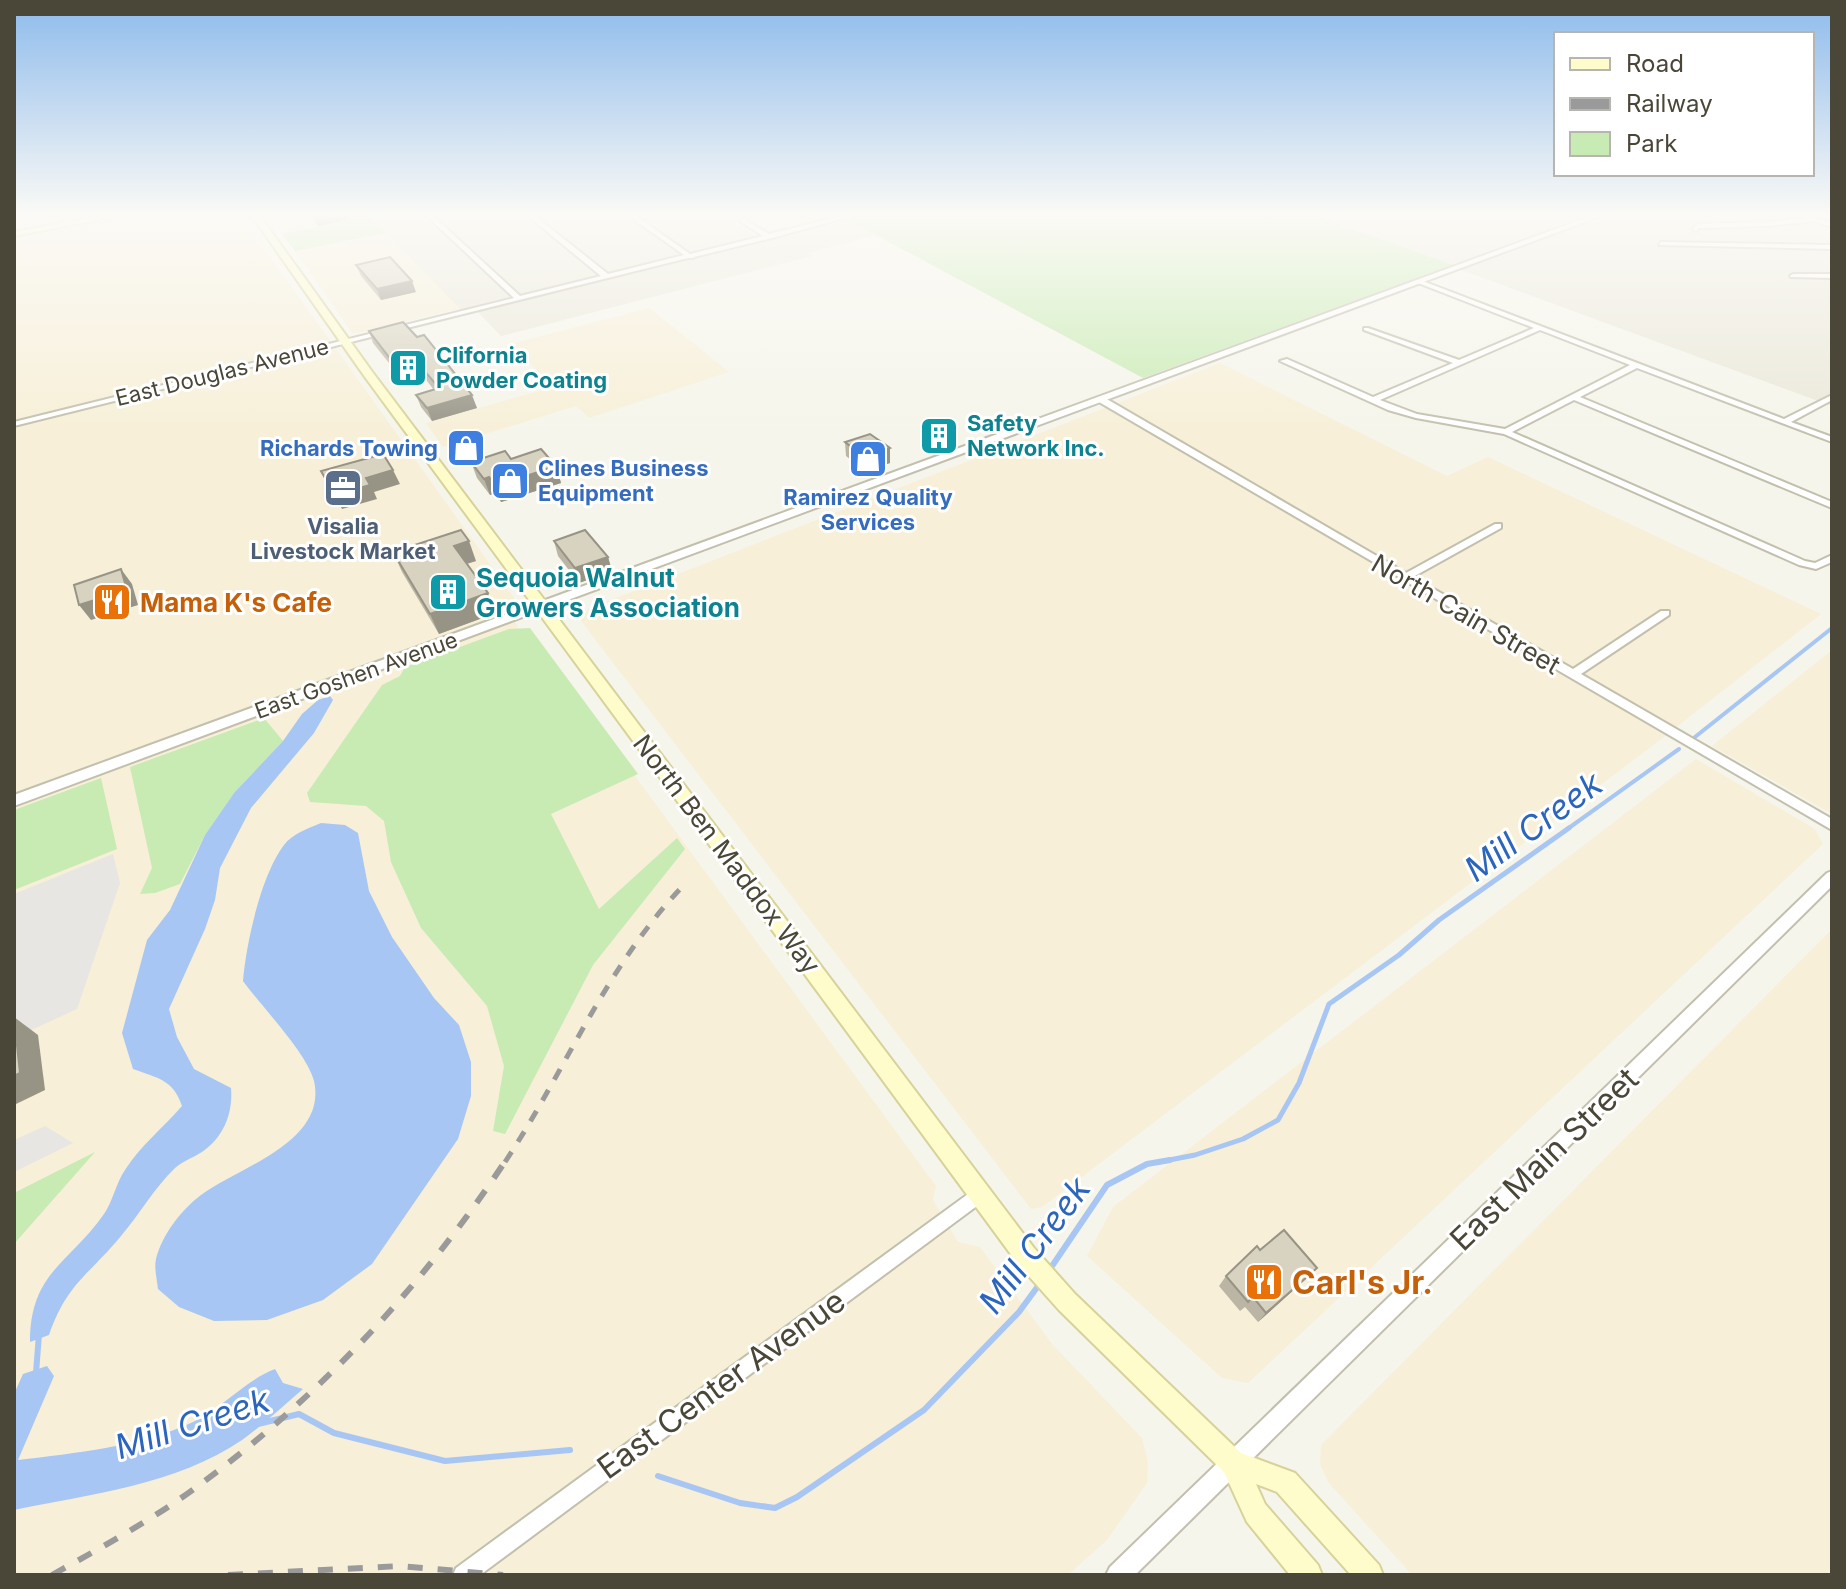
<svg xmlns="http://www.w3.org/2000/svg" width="1846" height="1589" viewBox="0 0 1846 1589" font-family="Inter,sans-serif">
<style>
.residential{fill:#eae8d9}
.commercial{fill:#f7efd7}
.green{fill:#c8ebb3}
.parking{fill:#e8e6e2}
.water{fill:#a7c6f3}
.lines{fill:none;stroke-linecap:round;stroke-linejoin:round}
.stream-far2{stroke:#a7c6f3;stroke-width:4}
.stream-far1{stroke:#a7c6f3;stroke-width:5}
.stream{stroke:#a7c6f3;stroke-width:6}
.minor-casing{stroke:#c2bfad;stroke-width:4}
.tertiary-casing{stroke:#c2bfad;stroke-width:4}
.secondary-casing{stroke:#d7d29a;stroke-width:4}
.minor{fill:#fff;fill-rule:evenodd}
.tertiary{fill:#fff;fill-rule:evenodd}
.secondary{fill:#fffccc;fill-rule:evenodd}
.rail-far1{stroke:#9a9a9a;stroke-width:5;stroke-dasharray:12 12;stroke-linecap:butt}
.rail{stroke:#9a9a9a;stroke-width:6;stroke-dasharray:15 15;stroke-linecap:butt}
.wall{fill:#bab5a5}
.shaded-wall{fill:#979486}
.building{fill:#d8d3c0;stroke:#979486;stroke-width:2}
.labels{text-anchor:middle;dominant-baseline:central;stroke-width:6;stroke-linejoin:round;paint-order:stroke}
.far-culture-label{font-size:22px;font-weight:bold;fill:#0d838f;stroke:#fff;text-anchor:start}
.far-street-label{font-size:22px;fill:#4b4738;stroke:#fff}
.far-shop-label{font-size:22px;font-weight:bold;fill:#366cbe;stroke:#fff;text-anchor:end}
.far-service-label{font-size:22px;font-weight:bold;fill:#4e5e75;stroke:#fff}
.culture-label{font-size:26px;font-weight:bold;fill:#0d838f;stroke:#fff;text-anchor:start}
.food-label{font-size:26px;font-weight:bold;fill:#c56008;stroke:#fff;text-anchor:start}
.street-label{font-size:26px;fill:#4b4738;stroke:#fff}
.near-street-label{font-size:32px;fill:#4b4738;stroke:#fff}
.near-food-label{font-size:32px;font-weight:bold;fill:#c56008;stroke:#fff;text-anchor:start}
.near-water-label{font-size:34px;font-style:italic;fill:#2c66bc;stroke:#fff}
</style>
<rect width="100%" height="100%" fill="#f6f5eb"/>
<g class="residential">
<polygon points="369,216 724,216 754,235 834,216 856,216 847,219 875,235 808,253 812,256 501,336 478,312 460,309"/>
<polygon points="1314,216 1589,216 1582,219 1594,223 1613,216 1832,216 1832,406"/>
</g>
<g class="commercial">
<polygon points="134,216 241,216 517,602 509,611 519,629 530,633 936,1186 933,1200 958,1242 980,1247 1053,1345 1142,1438 1148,1462 1147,1483 1107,1540 1068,1575 14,1575 14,238"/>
<polygon points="271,216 369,216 460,309 353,334"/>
<polygon points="649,308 729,372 589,418 576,406 443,447 426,423 553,387 511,344"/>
<polygon points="1220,363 1447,476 1488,457 1821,614 1660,740 1042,1207 1031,1209 581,621 588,609"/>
<polygon points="1832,650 1832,814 1712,746"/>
<polygon points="1696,759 1815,829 1823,844 1248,1383 1222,1378 1087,1256 1113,1207"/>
<polygon points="1832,929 1832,1575 1412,1575 1328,1482 1320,1464 1321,1445"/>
</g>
<g class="green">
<polygon points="368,216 385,233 295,251 282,234"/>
<polygon points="856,216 1314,216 1453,265 1143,378 846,219"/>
<polygon points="530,628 638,774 551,814 599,909 677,838 685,849 593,965 505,1134 493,1131 504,1066 487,1006 421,928 391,862 384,821 366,806 310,802 307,793 382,685 400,676 405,667 509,629"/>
<polygon points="264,718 283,741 234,793 205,835 180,884 155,893 140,894 152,868 130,767"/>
<polygon points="101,778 117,849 14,890 14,810"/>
<polygon points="95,1152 14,1244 14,1193"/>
</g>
<g class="parking">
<polygon points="113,854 120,883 77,1009 14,1038 14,894"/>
<polygon points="45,1126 73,1143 14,1172 14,1140"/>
</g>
<g class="water">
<path d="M330,696l3,4 -19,33 -63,75 -31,60 -5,32 -10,29 -36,80 8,28 17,32 37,19c2,25 -7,49 -29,64 -8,5 -19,9 -27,16 -20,19 -36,47 -54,68 -32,39 -54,47 -72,99l-19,7c0,-70 40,-79 74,-128 9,-13 12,-31 21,-44 16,-25 38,-42 57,-64 -9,-27 -25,-28 -49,-37l-11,-36 25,-93 23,-30 35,-75 29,-42 49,-52 19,-27 16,-14z"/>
<path d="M321,823l24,2 13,8 11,58 23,46 42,61 25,27 12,37v34l-13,43 -86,125 -49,36 -56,20 -53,1 -35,-14 -21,-18c-1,-9 -4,-21 -2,-30 6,-24 25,-49 45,-64 36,-27 127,-53 113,-114 -7,-28 -53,-75 -71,-100 3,-37 18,-106 41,-136 8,-11 25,-17 37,-22z"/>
<path d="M47,1366l7,10 -36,84c57,-7 122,-13 175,-38 30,-14 51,-41 82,-53l8,14 20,6c-20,17 -40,36 -61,51 -66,45 -152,54 -228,70v-116l9,-20z"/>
</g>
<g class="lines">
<g class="stream-far2">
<polyline points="1695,737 1832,628"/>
<polyline points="1566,830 1679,749"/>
</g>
<polyline class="stream-far1" points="1159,1162 1195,1155 1243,1139 1278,1120 1299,1083 1329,1004 1399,955 1439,920 1569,828"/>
<g class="stream">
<polyline points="1048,1272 1107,1185 1147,1164 1170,1160"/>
<polyline points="36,1373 39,1334"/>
<polyline points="258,1424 299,1414 334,1433 445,1461 570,1450"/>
<polyline points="658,1476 740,1503 775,1508 797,1497 924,1410 1019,1312 1041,1282"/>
</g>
<defs>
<g id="minor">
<polygon points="427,216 433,216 520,296 601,276 528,216 535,216 608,274 684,255 629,216 636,216 690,254 763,236 732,216 739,216 769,234 842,216 852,216 772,238 694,257 693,258 688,258 14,426 14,422 514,298"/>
<polygon points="1805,216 1832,223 1832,227 1813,221 1769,226 1699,228 1696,231 1693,229 1697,224 1769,222 1805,218"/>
<polygon points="1661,242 1832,245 1832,249 1659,245"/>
<polygon points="1793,274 1832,274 1832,278 1791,277 1790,276"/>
<path d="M1420,280l364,139 48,-24v5l-41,22 41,15v5l-195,-74 -57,29 252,105v6l-258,-108 -62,32 293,129 10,2 17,-8v7l-16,7 -17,-4 -295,-131 -88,-16 -28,-8 -108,-49 7,-2 86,38 80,-34 -89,-33v-2h4l91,32 75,-32 -116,-45 -1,-1zM1540,330l90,35 -125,64 -88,-15 -37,-14z"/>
<polygon points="1099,398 1105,398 1406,573 1495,524 1501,524 1501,528 1413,577 1573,669 1661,611 1669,611 1669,615 1581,674 1832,819 1832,830 1405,581 1400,580 1399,577 1099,402"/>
<polygon points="979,1186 985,1188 987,1194 985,1200 480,1575 453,1575 456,1568"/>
</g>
<g id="tertiary">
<polygon points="1591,216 1601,216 14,806 14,795"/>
<polygon points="1832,871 1832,886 1135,1575 1106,1575 1110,1567 1827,873"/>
</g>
<g id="secondary">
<polygon points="101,216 119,216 14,236 14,232"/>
<polygon points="252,216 260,216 373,373 1034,1248 1075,1294 1241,1453 1295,1473 1379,1565 1383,1575 1351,1575 1277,1492 1256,1484 1265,1504 1318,1565 1322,1575 1290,1575 1247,1522 1224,1472 1059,1310 1018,1264 365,377"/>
</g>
</defs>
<use href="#minor" class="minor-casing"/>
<use href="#tertiary" class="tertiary-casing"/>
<use href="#secondary" class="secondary-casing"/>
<use href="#minor" class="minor"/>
<use href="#tertiary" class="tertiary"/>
<use href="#secondary" class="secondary"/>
<path class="rail-far1" d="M505,1162c61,-92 101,-196 178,-276"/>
<g class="rail">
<path d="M52,1575c50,-28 100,-55 146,-89 122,-90 225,-200 308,-326"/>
<polyline points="228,1575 400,1566 503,1575"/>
</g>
</g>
<g class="wall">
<polygon points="310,216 350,216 350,219 318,226"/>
<polygon points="356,265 416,292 381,300 361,276"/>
<polygon points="403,322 477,408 432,421 421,407 416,395 434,390 417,368 397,373 373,343 369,331"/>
<polygon points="923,423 955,439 940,444 923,433"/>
<polygon points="845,442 890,463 865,471 846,456"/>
<polygon points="511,459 556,466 561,483 501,502 495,493 490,495 477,478 471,462"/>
<polygon points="554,541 608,557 612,571 579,583 558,556"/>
<polygon points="393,552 476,561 467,564 496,613 439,634 402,572"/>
<polygon points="1260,1250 1308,1277 1258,1322 1245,1307 1240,1311 1219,1286 1226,1276"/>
</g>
<g class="shaded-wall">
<polygon points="314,216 350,216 350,219 318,226"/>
<polygon points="412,281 416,292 381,300 377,289"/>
<polygon points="412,356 417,368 397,373 392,361"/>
<polygon points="472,395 477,408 432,421 427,408"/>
<polygon points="955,429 955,439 940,444 940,435"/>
<polygon points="890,448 890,463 865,471 865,457"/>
<polygon points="556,466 561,483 501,502 496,486"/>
<polygon points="393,470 400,484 374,492 377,499 342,509 335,495 366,478"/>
<polygon points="489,477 495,493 490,495 484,479"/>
<polygon points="469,541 476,561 462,565 454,546"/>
<polygon points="608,557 612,571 579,583 575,568"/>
<polygon points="121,569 132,584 138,605 91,620 79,605"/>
<polygon points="488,593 496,613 439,634 430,614"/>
<polygon points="14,1017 38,1035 45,1090 14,1105"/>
<polygon points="1317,1268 1308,1277 1258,1322 1266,1313"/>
</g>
<g class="building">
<polygon points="390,257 412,281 377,289 356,265"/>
<polygon points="403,322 417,337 424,335 472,395 427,408 416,395 439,388 412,356 392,361 369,331"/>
<polygon points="938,418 955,429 940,435 923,423"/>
<polygon points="870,434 890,448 865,457 845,442"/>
<polygon points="541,449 556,466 496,486 489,477 484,479 471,462 505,451 511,459"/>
<polygon points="383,454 393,470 366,478 370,485 335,495 321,471"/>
<polygon points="461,530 469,541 454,546 488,593 430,614 393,552"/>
<polygon points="585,530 608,557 575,568 554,541"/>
<polygon points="121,569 127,590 79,605 74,585"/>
<polygon points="14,1018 20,1073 14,1076"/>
<polygon points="1284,1230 1317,1268 1266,1313 1253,1297 1248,1302 1226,1276 1257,1246 1260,1250"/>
</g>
<linearGradient id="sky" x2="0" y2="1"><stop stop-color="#8ebbec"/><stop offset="0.49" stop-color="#fbfaf6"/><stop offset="1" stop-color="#fbfaf6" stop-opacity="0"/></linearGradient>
<rect width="1846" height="439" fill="url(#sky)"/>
<defs>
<symbol id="building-square" viewBox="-11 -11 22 22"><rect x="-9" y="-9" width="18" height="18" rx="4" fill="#0f9aa8" stroke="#fff"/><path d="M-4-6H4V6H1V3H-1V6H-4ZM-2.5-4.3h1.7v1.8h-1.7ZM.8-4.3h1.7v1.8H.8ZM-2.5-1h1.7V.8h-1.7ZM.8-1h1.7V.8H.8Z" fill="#fff"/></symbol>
<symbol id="shop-square" viewBox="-11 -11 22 22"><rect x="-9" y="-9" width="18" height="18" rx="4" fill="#3f7fe0" stroke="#fff"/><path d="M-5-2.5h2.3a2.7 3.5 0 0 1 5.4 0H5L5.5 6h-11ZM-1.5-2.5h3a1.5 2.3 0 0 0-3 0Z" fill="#fff"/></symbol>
<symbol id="office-square" viewBox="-11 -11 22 22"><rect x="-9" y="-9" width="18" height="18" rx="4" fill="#5c6f8a" stroke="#fff"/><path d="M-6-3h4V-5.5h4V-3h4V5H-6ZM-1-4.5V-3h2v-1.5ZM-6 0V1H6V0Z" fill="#fff"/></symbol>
<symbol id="restaurant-square" viewBox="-11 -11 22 22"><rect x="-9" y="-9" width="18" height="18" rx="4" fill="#e8710a" stroke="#fff"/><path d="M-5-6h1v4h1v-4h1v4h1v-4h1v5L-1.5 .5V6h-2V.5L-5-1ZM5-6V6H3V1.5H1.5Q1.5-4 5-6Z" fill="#fff"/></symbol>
</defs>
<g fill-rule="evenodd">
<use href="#building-square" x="386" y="346" width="44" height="44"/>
<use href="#building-square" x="917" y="414" width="44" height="44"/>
<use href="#shop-square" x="444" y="426" width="44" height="44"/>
<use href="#shop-square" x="846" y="437" width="44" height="44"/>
<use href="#shop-square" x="488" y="459" width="44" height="44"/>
<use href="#office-square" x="321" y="466" width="44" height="44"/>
<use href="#building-square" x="426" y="570" width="44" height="44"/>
<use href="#restaurant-square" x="90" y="580" width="44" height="44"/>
<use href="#restaurant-square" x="1242" y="1260" width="44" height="44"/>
</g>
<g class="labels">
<g class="far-culture-label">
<text x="436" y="355">Clifornia<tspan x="436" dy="25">Powder Coating</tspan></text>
<text x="967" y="423">Safety<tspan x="967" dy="25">Network Inc.</tspan></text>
</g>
<g class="far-street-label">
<text transform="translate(222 372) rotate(-14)">East Douglas Avenue</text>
<text transform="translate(356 675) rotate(-20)">East Goshen Avenue</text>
</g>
<g class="far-shop-label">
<text x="438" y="448">Richards Towing</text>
<text x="538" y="468" text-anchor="start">Clines Business<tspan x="538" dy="25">Equipment</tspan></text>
<text x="868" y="497" text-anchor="middle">Ramirez Quality<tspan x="868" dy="25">Services</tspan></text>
</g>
<g class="far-service-label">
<text x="343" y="526">Visalia<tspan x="343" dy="25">Livestock Market</tspan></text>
</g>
<g class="culture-label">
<text x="476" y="577">Sequoia Walnut<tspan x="476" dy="30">Growers Association</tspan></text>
</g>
<g class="food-label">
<text x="140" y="602">Mama K's Cafe</text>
</g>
<g class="street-label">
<text transform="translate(1466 614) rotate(30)">North Cain Street</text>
<text transform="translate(727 854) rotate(53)">North Ben Maddox Way</text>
</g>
<g class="near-street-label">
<text transform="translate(1544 1159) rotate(-44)">East Main Street</text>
<text transform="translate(721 1384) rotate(-36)">East Center Avenue</text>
</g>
<g class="near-food-label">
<text x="1292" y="1282">Carl's Jr.</text>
</g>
<g class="near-water-label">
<text transform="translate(1533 826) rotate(-36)">Mill Creek</text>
<text transform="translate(1034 1245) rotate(-53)">Mill Creek</text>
<text transform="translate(192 1423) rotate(-18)">Mill Creek</text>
</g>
</g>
<rect width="1846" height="1589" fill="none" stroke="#4b4738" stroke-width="32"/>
<rect x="1554" y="32" width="260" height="144" fill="#ffffff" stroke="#b7b5af" stroke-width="2"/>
<rect x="1570" y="58" width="40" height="12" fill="#fffccc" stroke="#b7b5af" stroke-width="2"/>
<text x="1626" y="72" font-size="24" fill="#4b4738">Road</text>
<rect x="1570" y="98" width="40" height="12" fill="#9a9a9a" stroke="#b7b5af" stroke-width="2"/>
<text x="1626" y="112" font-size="24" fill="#4b4738">Railway</text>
<rect x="1570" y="132" width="40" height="24" fill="#c8ebb3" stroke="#b7b5af" stroke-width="2"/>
<text x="1626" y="152" font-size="24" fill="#4b4738">Park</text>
</svg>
